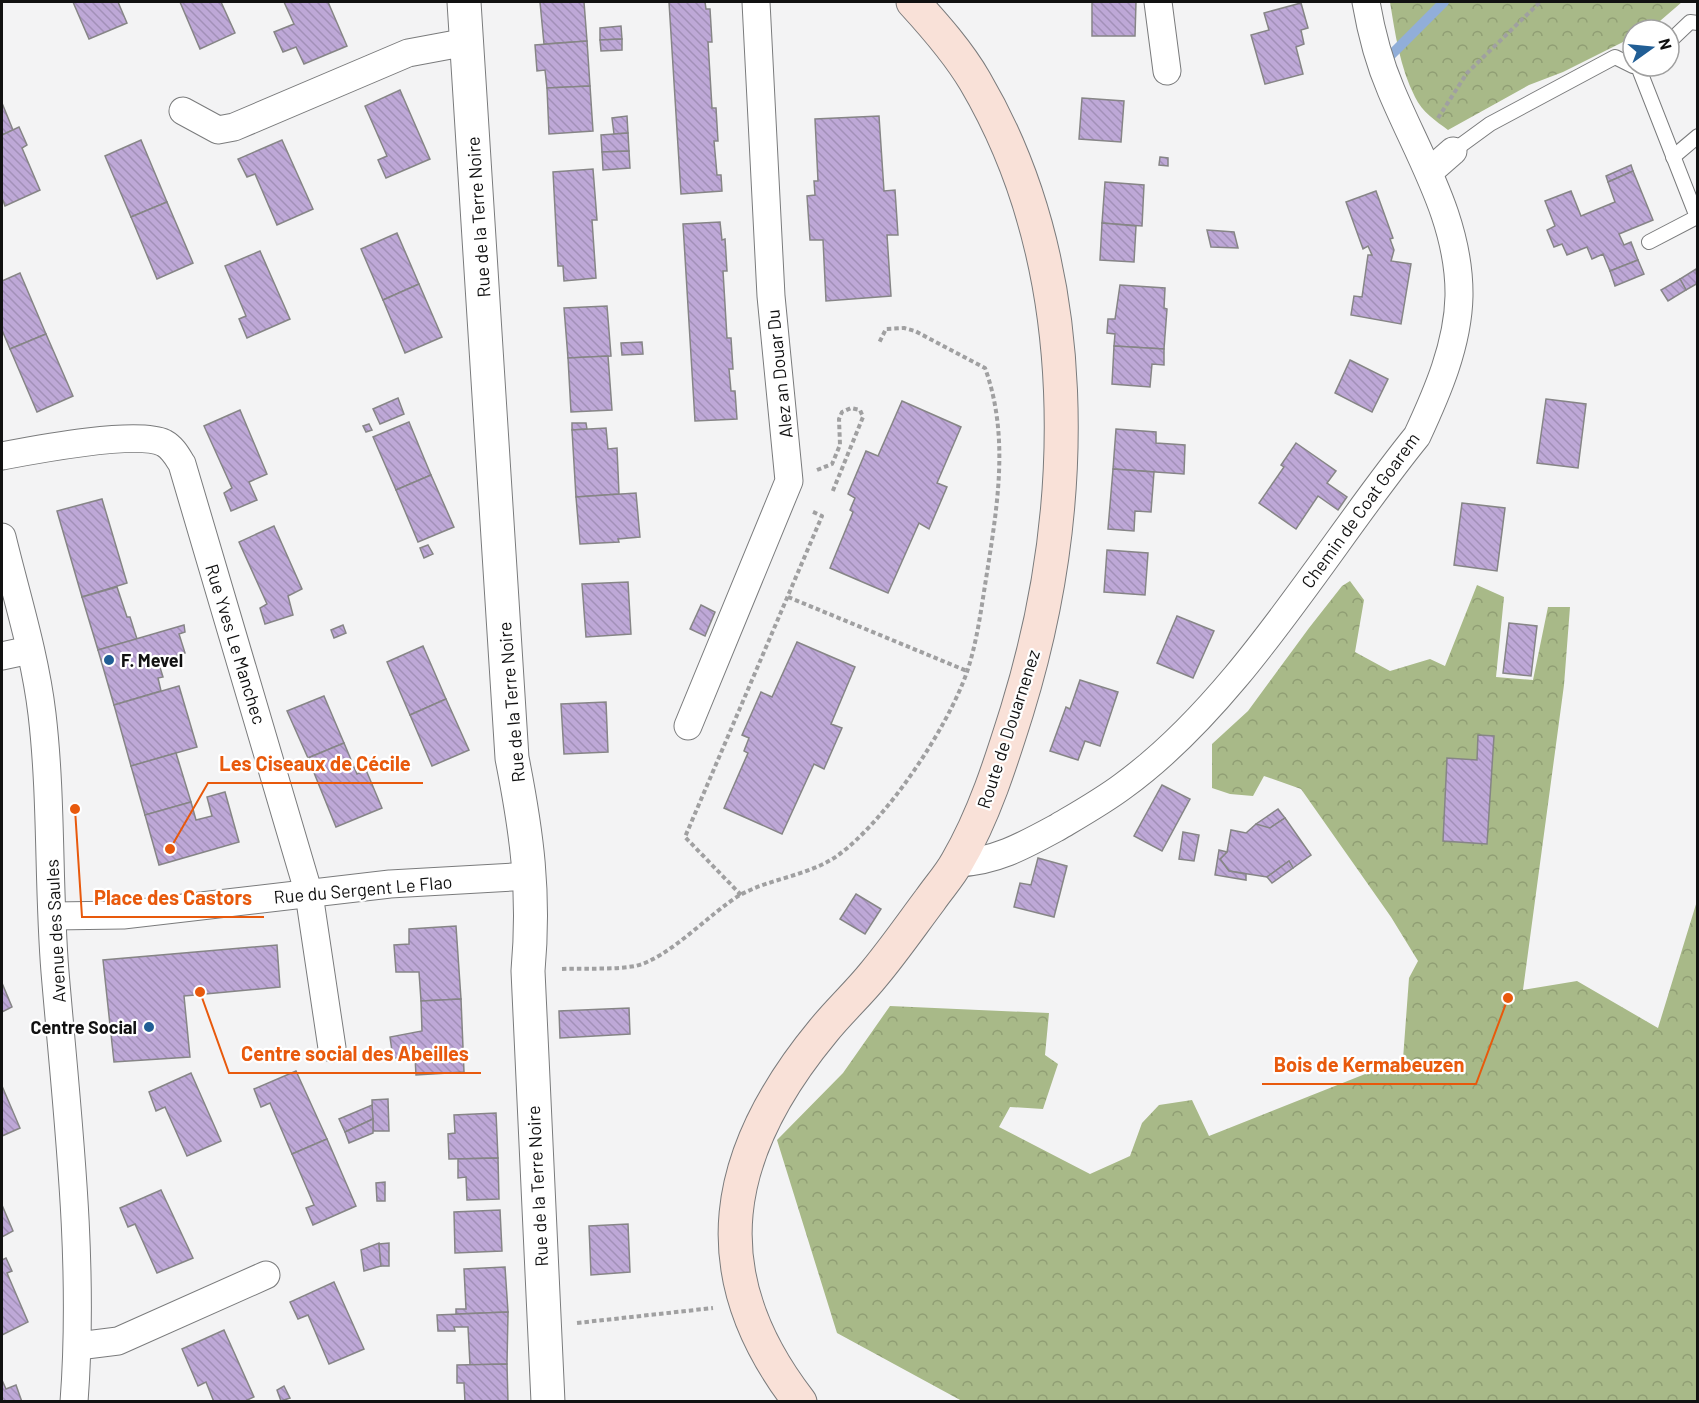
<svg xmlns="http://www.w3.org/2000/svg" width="1699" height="1403" viewBox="0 0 1699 1403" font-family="Barlow,sans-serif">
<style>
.forest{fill:url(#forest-crowns)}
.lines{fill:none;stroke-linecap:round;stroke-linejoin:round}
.stream{stroke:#91aed9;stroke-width:10}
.building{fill:url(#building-back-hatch);stroke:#868586;stroke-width:1.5}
.service-casing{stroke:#7a7b7c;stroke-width:16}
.minor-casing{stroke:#7a7b7c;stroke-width:29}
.tertiary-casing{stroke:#7a7b7c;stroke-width:35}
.secondary-casing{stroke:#7a7b7c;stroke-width:35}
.path{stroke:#a0a0a1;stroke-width:4;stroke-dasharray:4.5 3;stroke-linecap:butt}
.service{stroke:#fff;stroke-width:14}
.minor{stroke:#fff;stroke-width:27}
.tertiary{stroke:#fff;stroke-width:33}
.secondary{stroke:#f9e1d8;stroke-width:33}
.poi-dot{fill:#215e95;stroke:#fff;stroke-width:2}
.labels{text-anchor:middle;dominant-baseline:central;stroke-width:4.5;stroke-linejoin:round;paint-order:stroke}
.street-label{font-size:18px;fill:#111;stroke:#fff}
.poi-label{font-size:18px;font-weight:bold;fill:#111;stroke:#fff;text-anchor:start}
.leader{fill:none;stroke:#e8590c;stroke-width:2}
.callout-dot{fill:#e8590c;stroke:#fff;stroke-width:2}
.callout-label{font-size:20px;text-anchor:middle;font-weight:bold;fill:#e8590c;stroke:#fff;stroke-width:4.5;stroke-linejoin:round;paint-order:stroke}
</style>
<defs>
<pattern id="forest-crowns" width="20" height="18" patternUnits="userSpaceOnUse" patternTransform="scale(1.5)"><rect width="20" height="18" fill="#a8b988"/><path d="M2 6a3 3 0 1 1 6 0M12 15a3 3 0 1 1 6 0" fill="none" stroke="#909e74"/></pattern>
<pattern id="building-back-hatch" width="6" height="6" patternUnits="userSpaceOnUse" patternTransform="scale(1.5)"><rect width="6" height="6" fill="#bea8d7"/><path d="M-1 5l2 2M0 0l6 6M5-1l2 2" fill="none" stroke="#a290b8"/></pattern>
</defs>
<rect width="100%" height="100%" fill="#f3f3f4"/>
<g class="forest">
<path d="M1390,2h292l-29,25 -20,3v7l-70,35 -34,13 -81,45c-12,-9 -26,-18 -33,-33 -15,-29 -20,-64 -25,-95z"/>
<polygon points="1350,581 1364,600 1355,652 1390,671 1430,659 1445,666 1477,585 1504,597 1496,677 1533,680 1548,607 1570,607 1564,685 1523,990 1577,981 1658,1028 1697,901 1697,1401 962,1401 837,1333 777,1140 843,1073 890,1006 1049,1013 1045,1055 1058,1064 1043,1109 1010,1107 999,1127 1090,1174 1130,1156 1142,1123 1159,1105 1192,1100 1209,1136 1403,1059 1409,978 1418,961 1391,917 1301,789 1264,776 1253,796 1230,794 1212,788 1212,744 1248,711 1309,628 1342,586"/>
</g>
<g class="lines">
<polyline class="stream" points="1383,63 1444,2"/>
</g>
<g class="building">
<polygon points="73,2 118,2 127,23 89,39"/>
<polygon points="180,2 221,2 235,33 200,49"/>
<polygon points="284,2 328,2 347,46 304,64 296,47 283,52 274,32 294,24"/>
<polygon points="540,2 584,2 587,41 544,44"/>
<polygon points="669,2 705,2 706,9 710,9 712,42 708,42 712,108 716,108 718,141 714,141 717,175 721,175 722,191 681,194"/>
<polygon points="1092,2 1136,2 1135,36 1092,36"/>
<polygon points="1301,3 1308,28 1301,30 1304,44 1296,47 1303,74 1265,84 1251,35 1269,30 1264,13"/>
<polygon points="621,26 622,39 600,40 600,28"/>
<polygon points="622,39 622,50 601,51 600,40"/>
<polygon points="587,41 590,86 547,88 545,70 537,71 535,45"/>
<polygon points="590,86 593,131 549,134 547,88"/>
<polygon points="400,90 430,159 386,178 378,160 387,156 365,106"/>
<polygon points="1082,98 1124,101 1121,142 1079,139"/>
<polygon points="2,103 13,130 2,135"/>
<polygon points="627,116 628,133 614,134 612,118"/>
<polygon points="879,116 884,191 895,190 898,235 887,235 891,296 826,301 823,240 810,240 807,196 815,195 814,181 818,181 815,119"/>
<polygon points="19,127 27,145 22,148 40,190 5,206 2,198 2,135"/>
<polygon points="628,133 629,151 602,152 601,135"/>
<polygon points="141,140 167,202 131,217 105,156"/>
<polygon points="282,140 313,209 277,225 255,174 247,177 238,159"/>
<polygon points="629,151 630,168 603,170 602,152"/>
<polygon points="1160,157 1168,158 1168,166 1159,165"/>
<polygon points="1631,165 1633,171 1608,182 1606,176"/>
<polygon points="593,169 597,220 592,220 596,278 564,281 563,266 558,266 553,172"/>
<polygon points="1633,171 1653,220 1619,234 1624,245 1631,242 1638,260 1610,271 1603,254 1592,259 1587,247 1567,255 1562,244 1554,247 1547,230 1555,226 1545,201 1571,191 1581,216 1615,202 1608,182"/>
<polygon points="1105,182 1144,185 1142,226 1102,223"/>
<polygon points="1376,191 1393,238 1390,239 1394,250 1391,261 1411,264 1401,324 1351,315 1354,296 1362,297 1368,255 1372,255 1368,246 1363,249 1346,202"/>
<polygon points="167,202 193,263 157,279 131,217"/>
<polygon points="720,222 722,240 725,239 727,271 723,271 727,338 731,338 733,369 729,369 731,391 735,391 737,419 695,421 683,224"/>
<polygon points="1102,223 1136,226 1134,262 1100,260"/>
<polygon points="1207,230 1234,232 1238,248 1211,247"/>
<polygon points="397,233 419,284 383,300 361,249"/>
<polygon points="260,251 290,319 247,338 239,319 246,316 225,266"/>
<polygon points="1638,260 1644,274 1615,286 1610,271"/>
<polygon points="1696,269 1698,283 1686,290 1680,279"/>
<polygon points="20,273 46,334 10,349 2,330 2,281"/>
<polygon points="1680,279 1686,290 1668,301 1661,290"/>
<polygon points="419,284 442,337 405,353 383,300"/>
<polygon points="1120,285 1165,288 1164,308 1167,309 1164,349 1114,346 1115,334 1107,333 1108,319 1115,319"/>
<polygon points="607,306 611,356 568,358 564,308"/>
<polygon points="46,334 73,396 37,412 10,349"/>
<polygon points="642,342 643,354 622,355 621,343"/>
<polygon points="1114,346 1164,349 1164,365 1152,364 1150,387 1112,384"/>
<polygon points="608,356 612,410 571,412 568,358"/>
<polygon points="1350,360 1388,379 1372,412 1335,393"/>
<polygon points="398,398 404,414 380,424 373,409"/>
<polygon points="1546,399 1586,404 1578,468 1537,463"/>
<polygon points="902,401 961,427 937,483 947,487 929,529 919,523 888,593 830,568 853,512 850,510 855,498 848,494 866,451 878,456"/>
<polygon points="240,410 267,474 249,482 257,500 231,511 224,493 232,488 204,426"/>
<polygon points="409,422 431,475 396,490 373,437"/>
<polygon points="572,423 586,423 587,429 572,430"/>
<polygon points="369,424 372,430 366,432 363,426"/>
<polygon points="606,428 608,449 617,448 619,494 576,497 572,430"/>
<polygon points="1116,429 1156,432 1156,443 1185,445 1184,474 1113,469"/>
<polygon points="1296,443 1336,471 1327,483 1347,497 1338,510 1318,496 1296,529 1259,503 1284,467 1281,465"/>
<polygon points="1113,469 1154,472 1151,512 1135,511 1134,531 1108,529"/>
<polygon points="431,475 454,527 418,542 396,490"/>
<polygon points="636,493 640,537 618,539 619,542 580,544 576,497"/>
<polygon points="102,499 127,583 82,597 57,511"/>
<polygon points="1462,503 1505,508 1497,571 1454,565"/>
<polygon points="274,526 302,589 288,596 293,615 265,624 260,608 267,604 239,542"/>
<polygon points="428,545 433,554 424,558 420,548"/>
<polygon points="1107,550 1148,553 1145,595 1104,592"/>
<polygon points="628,582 631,634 586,637 582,584"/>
<polygon points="117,587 127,617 130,617 137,639 98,650 82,597"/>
<polygon points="701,605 715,612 705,636 690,629"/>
<polygon points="1177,616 1214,631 1193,678 1157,663"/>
<polygon points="1509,623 1537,626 1531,676 1503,673"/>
<polygon points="184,625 185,632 179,634 185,653 158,661 163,677 158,678 161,691 114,705 98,650"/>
<polygon points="343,625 346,633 334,638 331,630"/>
<polygon points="797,642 855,667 831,724 842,728 824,769 814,764 782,834 724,808 748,753 744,751 749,738 742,735 761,692 772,697"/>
<polygon points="423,646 446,699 410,715 387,662"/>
<polygon points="1080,680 1118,692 1100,746 1085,741 1078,760 1050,751 1066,707 1070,709"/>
<polygon points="179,686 197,747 131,766 114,705"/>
<polygon points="324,696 344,743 308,758 287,711"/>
<polygon points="446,699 469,750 432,766 410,715"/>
<polygon points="606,702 608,752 564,754 561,704"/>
<polygon points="1478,735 1494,736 1487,844 1443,841 1447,758 1477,760"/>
<polygon points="344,743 357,774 366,770 382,808 336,827 308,758"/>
<polygon points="176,753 191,802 145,815 131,766"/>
<polygon points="1162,785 1190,799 1162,851 1134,836"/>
<polygon points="225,792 239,842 159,865 145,815 191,802 196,820 212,816 207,797"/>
<polygon points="1278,809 1285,818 1270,828 1257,827 1256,824"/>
<polygon points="1285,818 1311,855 1293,868 1289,861 1267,877 1229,871 1220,859 1227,852 1231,830 1246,833 1256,824 1270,828"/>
<polygon points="1183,832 1199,835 1194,861 1179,859"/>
<polygon points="1219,850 1227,852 1220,859 1229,871 1246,874 1246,880 1215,875"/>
<polygon points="1038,858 1067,866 1054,917 1014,907 1020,883 1031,885"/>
<polygon points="1289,861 1293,868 1272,883 1267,877"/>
<polygon points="856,894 881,909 865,934 840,919"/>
<polygon points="456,926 461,999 421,1001 419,972 396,972 394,945 409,944 409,929"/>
<polygon points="277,945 280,987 184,996 190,1057 114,1062 103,960"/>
<polygon points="2,983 12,1007 2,1012"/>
<polygon points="461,999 464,1072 416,1075 415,1057 393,1058 390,1037 422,1031 421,1001"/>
<polygon points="629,1008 630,1034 560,1038 559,1011"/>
<polygon points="296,1071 327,1139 292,1154 270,1103 261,1107 254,1089"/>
<polygon points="191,1073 221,1141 187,1156 165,1107 156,1111 149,1092"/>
<polygon points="2,1086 20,1128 2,1136"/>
<polygon points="388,1099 389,1131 373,1131 372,1100"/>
<polygon points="372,1105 373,1119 345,1132 339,1119"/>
<polygon points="496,1113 498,1158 449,1159 448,1134 455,1133 454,1115"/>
<polygon points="373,1119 373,1133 349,1143 345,1132"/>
<polygon points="327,1139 356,1206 313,1225 306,1208 314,1205 292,1154"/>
<polygon points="498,1158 499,1199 467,1200 466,1177 458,1178 458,1159"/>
<polygon points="385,1182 385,1201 377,1201 376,1183"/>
<polygon points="161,1190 193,1258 157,1273 135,1224 128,1227 120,1208"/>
<polygon points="2,1205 13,1231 2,1237"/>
<polygon points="500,1210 502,1251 455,1253 454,1212"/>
<polygon points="628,1224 630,1272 591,1275 589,1226"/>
<polygon points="379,1243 381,1266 364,1271 361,1250"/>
<polygon points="389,1243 389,1266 381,1266 379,1244"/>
<polygon points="6,1258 12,1271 7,1273 28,1322 2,1335 2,1260"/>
<polygon points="505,1267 508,1312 456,1314 456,1309 466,1309 464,1269"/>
<polygon points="334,1282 364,1349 329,1364 308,1315 298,1319 290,1302"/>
<polygon points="508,1312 507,1364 470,1365 468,1327 454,1327 455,1331 438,1331 437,1315"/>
<polygon points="224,1330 254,1397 243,1402 214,1402 206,1382 198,1386 182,1349"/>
<polygon points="507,1364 508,1402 465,1402 464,1383 457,1383 457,1365"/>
<polygon points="2,1380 6,1389 16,1385 22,1402 2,1402"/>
<polygon points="284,1386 290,1398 281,1401 277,1390"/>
</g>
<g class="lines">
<defs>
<g id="service">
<polyline points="1669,42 1690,22 1698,23"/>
<polyline points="1642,66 1639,69 1697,217 1649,242"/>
<polyline points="1453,151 1490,124 1615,57 1633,66"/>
<polyline points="1673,157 1698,136"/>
</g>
<g id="minor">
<polyline points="1158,2 1167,71"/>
<polyline points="183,111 218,130 234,127 408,53 467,42"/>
<polyline points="1429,172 1453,151"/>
<path d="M2,456c32,-6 135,-26 162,-13 9,5 13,13 18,21l127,430 23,154"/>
<path d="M2,537c14,58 33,117 40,177 10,85 6,172 13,258 12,142 30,286 19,430"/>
<polyline points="2,656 30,650"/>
<polyline points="688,726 789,481 771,296 756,2"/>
<path d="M957,863c38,-1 68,-18 101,-36 22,-13 45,-26 65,-41 117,-85 203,-238 294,-350 20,-43 41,-91 42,-140 1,-75 -40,-139 -68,-206 -12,-28 -20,-59 -25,-88"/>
<polyline points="53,916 123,915 390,884 531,876"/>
<polyline points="78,1346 118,1341 266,1275"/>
</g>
<path id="tertiary" d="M464,2l48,756c15,76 23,135 16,213l20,431"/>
<path id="secondary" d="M800,1402c-101,-130 -77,-250 23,-371 16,-20 35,-37 51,-57 20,-24 38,-50 56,-74 9,-13 20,-25 27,-38 27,-46 44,-100 60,-151 62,-201 68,-443 -42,-630 -17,-29 -40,-55 -62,-79"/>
</defs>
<use href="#service" class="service-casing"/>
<use href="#minor" class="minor-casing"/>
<use href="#tertiary" class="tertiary-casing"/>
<use href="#secondary" class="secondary-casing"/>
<g class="path">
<polyline points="1438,118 1467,73 1540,2"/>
<polyline points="817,470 832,464 840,445 839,419 842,412 851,408 860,410 863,417 832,493"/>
<polyline points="788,597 967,671"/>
<polyline points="741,895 685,837 822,516 811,511"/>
<path d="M562,969c24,-1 50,1 73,-3 33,-7 75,-53 105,-71 31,-17 68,-19 97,-39 49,-35 110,-127 130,-184 10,-30 14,-62 19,-93 11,-71 24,-142 -1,-211l-70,-37 -11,-3 -18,1 -7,14"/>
<polyline points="577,1323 713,1308"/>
</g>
<use href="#service" class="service"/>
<use href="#minor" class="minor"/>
<use href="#tertiary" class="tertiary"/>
<use href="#secondary" class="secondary"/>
</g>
<g class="poi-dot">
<circle cx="109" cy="660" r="6"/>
<circle cx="149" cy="1027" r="6"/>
</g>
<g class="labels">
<g class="street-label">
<text transform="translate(478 217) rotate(-94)">Rue de la Terre Noire</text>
<text transform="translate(779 374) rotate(-96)">Alez an Douar Du</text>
<text transform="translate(1360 510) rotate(-54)">Chemin de Coat Goarem</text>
<text transform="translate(236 644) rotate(73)">Rue Yves Le Manchec</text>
<text transform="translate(511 702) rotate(-95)">Rue de la Terre Noire</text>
<text transform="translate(1008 729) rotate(-72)">Route de Douarnenez</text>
<text transform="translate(363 889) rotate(-5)">Rue du Sergent Le Flao</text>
<text transform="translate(55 931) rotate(-93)">Avenue des Saules</text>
<text transform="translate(537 1186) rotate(-93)">Rue de la Terre Noire</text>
</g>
<g class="poi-label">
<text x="121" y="660">F. Mevel</text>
<text x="137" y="1027" text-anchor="end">Centre Social</text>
</g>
</g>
<path class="leader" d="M170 849L208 783H423M75 809L82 917H264M200 992L229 1073H481M1508 998L1476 1084H1262"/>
<g class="callout-dot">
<circle cx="170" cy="849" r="6"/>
<circle cx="75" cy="809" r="6"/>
<circle cx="200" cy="992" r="6"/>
<circle cx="1508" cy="998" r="6"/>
</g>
<g class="callout-label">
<text x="315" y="771">Les Ciseaux de Cécile</text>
<text x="173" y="905">Place des Castors</text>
<text x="355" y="1061">Centre social des Abeilles</text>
<text x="1369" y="1072">Bois de Kermabeuzen</text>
</g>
<rect width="1699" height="1403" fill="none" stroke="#111111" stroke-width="6"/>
<g transform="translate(1651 48) rotate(75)"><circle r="28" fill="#ffffff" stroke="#a0a0a0" stroke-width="1.5"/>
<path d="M0-4.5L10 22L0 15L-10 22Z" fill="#215e95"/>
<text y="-9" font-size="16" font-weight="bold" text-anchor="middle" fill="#111111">N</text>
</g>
</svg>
